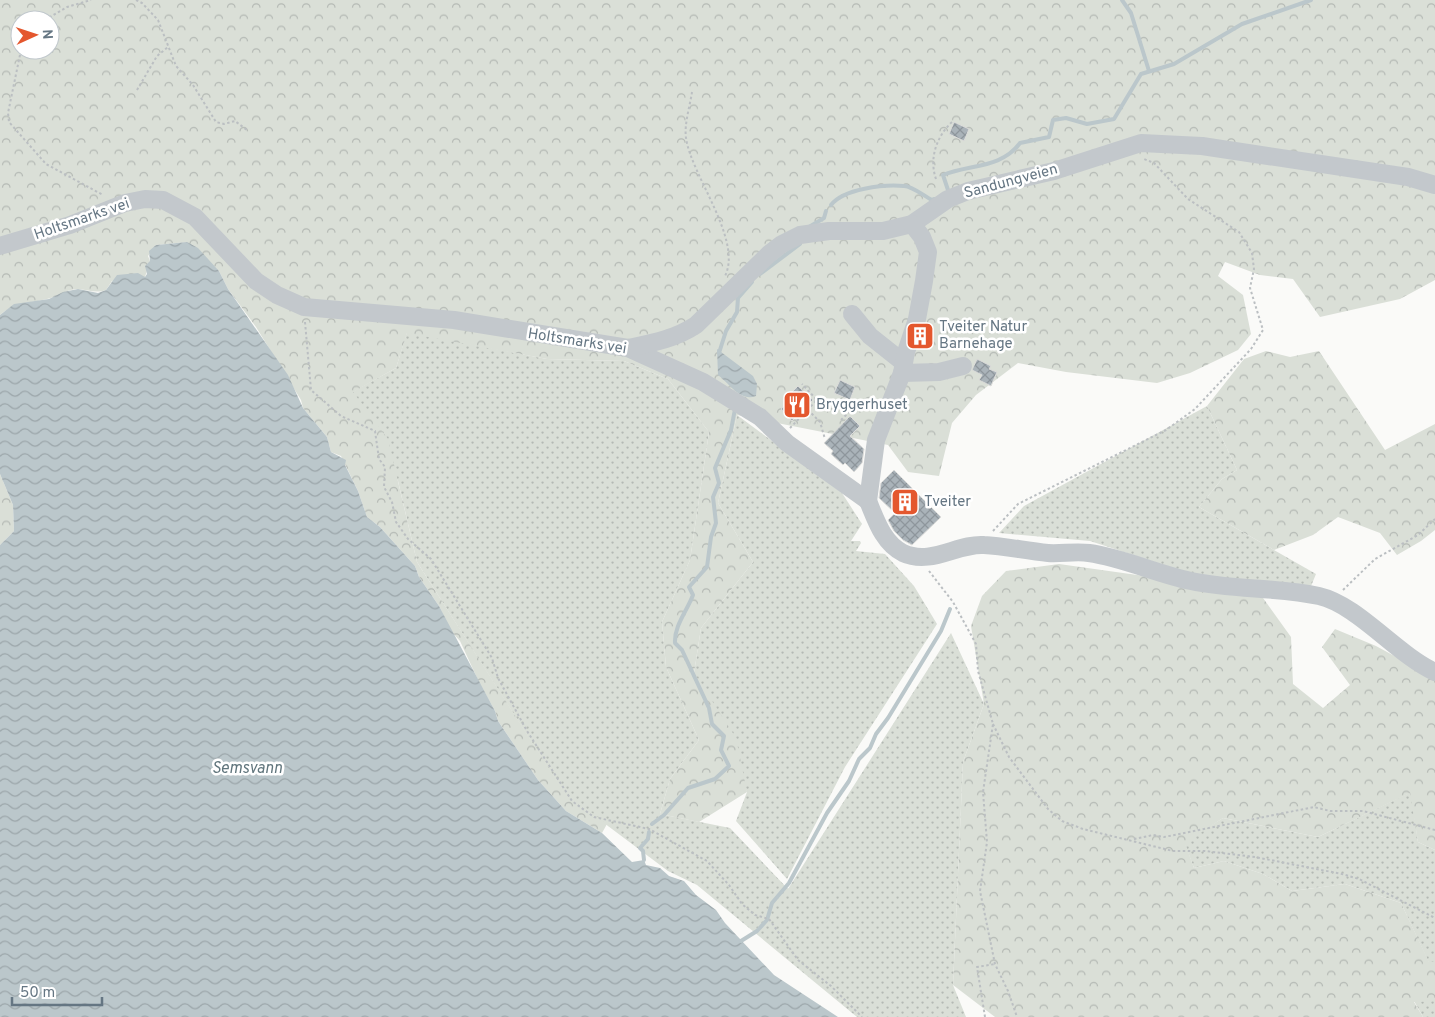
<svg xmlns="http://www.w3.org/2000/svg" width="1435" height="1017" viewBox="0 0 1435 1017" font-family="Overpass,sans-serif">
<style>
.grass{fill:url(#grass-dots)}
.forest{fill:url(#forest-crowns);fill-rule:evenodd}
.water{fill:url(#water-waves)}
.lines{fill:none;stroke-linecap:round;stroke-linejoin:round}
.stream{stroke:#bbc7cb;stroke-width:4}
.building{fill:url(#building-cross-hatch);stroke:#dcdcda}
.path{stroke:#bbbfc2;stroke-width:2;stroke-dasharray:2.5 2.5;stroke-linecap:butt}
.minor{stroke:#c3c8cc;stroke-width:18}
.labels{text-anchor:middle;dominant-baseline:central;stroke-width:5;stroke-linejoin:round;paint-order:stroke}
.street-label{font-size:15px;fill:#657683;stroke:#fff}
.poi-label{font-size:15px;fill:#657683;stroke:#fff;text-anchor:start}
.water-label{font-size:16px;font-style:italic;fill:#60757c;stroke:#fff}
</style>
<defs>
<pattern id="grass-dots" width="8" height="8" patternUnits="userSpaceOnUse" patternTransform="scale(1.25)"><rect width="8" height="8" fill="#dadfd7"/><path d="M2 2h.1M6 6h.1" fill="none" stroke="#b4b9b4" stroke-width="1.8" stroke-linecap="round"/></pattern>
<pattern id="forest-crowns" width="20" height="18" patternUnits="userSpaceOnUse" patternTransform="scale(1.25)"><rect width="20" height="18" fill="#dadfd7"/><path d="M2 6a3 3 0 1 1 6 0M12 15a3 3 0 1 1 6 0" fill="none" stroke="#b4b9b4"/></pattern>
<pattern id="water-waves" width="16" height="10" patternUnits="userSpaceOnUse" patternTransform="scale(1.25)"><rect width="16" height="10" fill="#bbc7cb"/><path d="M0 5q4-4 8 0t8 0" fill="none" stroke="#9ca6aa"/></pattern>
<pattern id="building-cross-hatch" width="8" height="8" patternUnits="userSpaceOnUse" patternTransform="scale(1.25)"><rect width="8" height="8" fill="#aab3b9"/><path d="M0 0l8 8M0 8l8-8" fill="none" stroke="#8e969c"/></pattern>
</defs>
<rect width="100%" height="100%" fill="#fafaf8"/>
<g class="grass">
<polygon points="407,332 547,359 624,361 668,379 709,432 690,560 662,622 666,667 699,740 670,779 660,814 730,828 788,889 951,633 984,704 963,762 953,985 966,1017 857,1017 697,885 668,871 564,793 417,562 398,481 352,392 396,368"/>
<polygon points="1207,406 1237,470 1222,479 1199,507 1316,574 1309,591 1198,576 1090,541 999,533 1024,506"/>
<polygon points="737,415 842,493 862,524 851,541 860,541 861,543 856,551 885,554 914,586 937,624 845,767 787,879 736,821 747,792 694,673 701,628 753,562 718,503"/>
<polygon points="1411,792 1418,842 1435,850 1435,962 1429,963 1401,903 1345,884 1292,891 1263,874 1224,861 1194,868 1184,842 1223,818 1318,837"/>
<polygon points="1414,1001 1435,1001 1435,1017 1423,1017"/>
</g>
<g class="forest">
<path d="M0,0h1435v280l-35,19 -80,18 -27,-38 -33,-4 -35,-13 -7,14 25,19 8,39 -13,16 -48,23 -33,10 -91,-11 -48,-9 -42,32 -24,28 -13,53 -31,-4 -20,-27 -151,-30 -19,88 35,59 -52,66 -7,45 42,65 11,54 -48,30 -39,-8 10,-35 29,-39 -33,-73 -4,-45 28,-62 19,-128 -41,-53 -44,-18 -77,-2 -140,-26 -11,35 -43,24 35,47 29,123 147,230 43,32 -5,9 -36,-22 -28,-31 -40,-59 -3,-10 -17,-31 -18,-39 -9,-10 -12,-25 -20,-29 -4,-11 -35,-39 -13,-10 -9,-26 -17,-35 -10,-4 -4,-15 -24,-29 -2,-8 -45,-73 -28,-38 -9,-18 -32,-29 -31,3 -8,11 2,5 -5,16 -33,4 -6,9c-11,4 -19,-1 -30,-1 -11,1 -19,8 -29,10 -20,5 -30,2 -47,16zM20,20h30v30h-30z"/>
<polygon points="1266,351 1290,357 1319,351 1385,450 1435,424 1435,530 1421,541 1397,555 1380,533 1338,517 1313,535 1274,550 1199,507 1222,479 1237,470 1207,406 1244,359"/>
<polygon points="0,474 13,505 14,531 0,545"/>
<polygon points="1059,564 1187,582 1263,598 1291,637 1293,684 1323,708 1350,685 1322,647 1335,629 1376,646 1435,678 1435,850 1418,842 1410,793 1318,837 1223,818 1185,843 1194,868 1224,861 1263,874 1292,891 1345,884 1401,903 1429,962 1435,962 1435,1001 1414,1002 1423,1017 995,1017 953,985 963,762 984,704 971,626 982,596 1006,571"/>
</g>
<g class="water">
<polygon points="187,242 198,248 219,271 228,289 288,375 303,408 327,437 331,452 346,460 345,465 358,491 367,517 380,527 415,566 419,577 439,606 495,711 498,721 538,780 566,811 602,833 632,862 644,860 646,865 660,868 669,876 684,881 696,895 716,910 725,923 774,975 838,1017 0,1017 0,545 14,531 13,505 0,474 0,315 14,304 49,299 63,292 78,289 98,293 106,290 117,275 138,273 145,277 147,274 145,266 150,261 149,251 156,245"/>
<path d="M717,349l36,27 4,8 -1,12c-16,6 -26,-12 -38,-21z"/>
</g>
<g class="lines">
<g class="stream">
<polyline points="1122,0 1131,13 1149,71"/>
<path d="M948,190l-5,-15c27,-11 58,-6 77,-32l29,-6 4,-17 13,-2 21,6 27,-5 27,-45 33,-10 68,-40 69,-24"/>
<path d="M831,205c12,-16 53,-21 73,-19 8,0 20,10 28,14l2,-1"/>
<polyline points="809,227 824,218 826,211"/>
<polyline points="760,274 800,244"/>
<polyline points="719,353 726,331 737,312 738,298 752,282"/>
<path d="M652,824l12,-9 24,-27 27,-9 14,-13 -8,-16 3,-14 -12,-12 -3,-16 -27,-58 -7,-7c-1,-17 12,-32 18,-48l-4,-8 18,-20 4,-30 5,-14 -3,-26 6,-14 -4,-15 16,-38 4,-21"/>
<polyline points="644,860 643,851 640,848 648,839 649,832"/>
<polyline points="741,941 757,931 767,920 772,903 789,883 827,813 849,781 859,759 870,748 876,734 888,718 941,631 950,609"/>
</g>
</g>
<g class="building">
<polygon points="954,122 969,129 964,141 949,134"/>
<polygon points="977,359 991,366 989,369 997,372 991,386 979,380 982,375 972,370"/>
<polygon points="840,380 855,387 850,400 834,393"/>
<polygon points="798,386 813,400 792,421 781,409 793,398 790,394"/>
<polygon points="850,416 860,426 850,436 864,449 862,463 854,472 845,463 843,465 831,454 833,451 824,443"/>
<polygon points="894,470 941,517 912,545 903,540 894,531 888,520 895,513 879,498 881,483"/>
</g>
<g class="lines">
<g class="path">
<polyline points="136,0 142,3 158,20 176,66 193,85 216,122 224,124 235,121 247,130"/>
<polyline points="45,20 67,7 91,0"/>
<polyline points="21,50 8,113 9,122 46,164 103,195"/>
<polyline points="137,90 157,56 168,47"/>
<path d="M692,92c-2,14 -8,32 -6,46 5,37 57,102 39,138"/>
<path d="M936,179c-7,-20 0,-42 16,-57"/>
<polyline points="305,322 311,390 341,416 375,431 379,459 385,467 384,487 392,502 396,522 408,539 431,559 492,658 498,678 527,731 572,801 594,817 649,829 707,861 729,885 742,904 755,915 769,919 798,960 831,986 862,1017"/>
<polyline points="808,410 820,422 825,439"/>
<polyline points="841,420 854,407"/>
<polyline points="790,428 817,400 802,384"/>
<polyline points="993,531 1018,504 1166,430 1195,409 1251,349 1263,330 1250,288 1254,269 1252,253 1239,232 1188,199 1154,163 1144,159"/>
<polyline points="929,571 953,602 976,644 978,671 993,724 983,792 987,842 980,891 995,964 1008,991 1017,1017"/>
<polyline points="1343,590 1375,559 1418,535 1435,519"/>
<polyline points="993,724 1009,757 1048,809 1062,821 1083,829 1173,851 1205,851 1255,857 1342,874 1359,879 1435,918"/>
<polyline points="1134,839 1153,835 1164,837 1314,807 1330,811 1363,811 1435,830"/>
<polyline points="985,1017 977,967 995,964"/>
</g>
<g class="minor">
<polyline points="0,246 70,225 125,203 145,199 163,200 195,217 256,281 277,295 304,307 454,320 628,348 703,382 760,417 787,443 868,501"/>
<polyline points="852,314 870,336 904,363"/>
<path d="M628,348c24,-5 47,-9 68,-23l73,-71 13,-10 18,-9 29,-4h54l29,-7 36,-25 20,-8 86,-20 87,-28 61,3 206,31 27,8"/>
<polyline points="902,373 939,372 963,366"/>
<path d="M868,501c8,19 15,42 35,52 28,13 55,-10 81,-8 21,1 42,6 64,8 13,1 28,-2 41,0 35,5 68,21 102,28 42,9 86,6 128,15 39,9 77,58 116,76"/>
<polyline points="868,501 876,440 902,373 906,352 917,319 924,281 928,252 922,237 912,224"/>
</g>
</g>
<defs>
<symbol id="building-square" viewBox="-11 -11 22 22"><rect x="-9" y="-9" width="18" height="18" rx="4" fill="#e4572e" stroke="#fff"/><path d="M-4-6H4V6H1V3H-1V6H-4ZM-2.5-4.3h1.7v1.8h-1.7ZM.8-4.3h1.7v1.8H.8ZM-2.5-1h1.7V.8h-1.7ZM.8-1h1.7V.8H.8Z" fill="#fff"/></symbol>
<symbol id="restaurant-square" viewBox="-11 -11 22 22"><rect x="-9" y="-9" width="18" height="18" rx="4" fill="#e4572e" stroke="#fff"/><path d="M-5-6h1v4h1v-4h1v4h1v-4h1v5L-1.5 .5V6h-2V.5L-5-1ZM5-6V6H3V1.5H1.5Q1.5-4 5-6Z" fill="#fff"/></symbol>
</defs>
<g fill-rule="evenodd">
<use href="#building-square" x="904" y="320" width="32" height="32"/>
<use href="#restaurant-square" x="781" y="389" width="32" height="32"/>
<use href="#building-square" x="889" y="486" width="32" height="32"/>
</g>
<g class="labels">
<g class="street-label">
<text transform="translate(1011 182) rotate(-15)">Sandungveien</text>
<text transform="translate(82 220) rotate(-19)">Holtsmarks vei</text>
<text transform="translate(577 342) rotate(9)">Holtsmarks vei</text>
</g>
<g class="poi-label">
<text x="939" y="327">Tveiter Natur<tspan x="939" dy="17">Barnehage</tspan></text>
<text x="816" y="405">Bryggerhuset</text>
<text x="924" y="502">Tveiter</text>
</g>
<g class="water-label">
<text x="247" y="769">Semsvann</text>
</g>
</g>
<g transform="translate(35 35) rotate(87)"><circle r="24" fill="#ffffff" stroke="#c1c8cd"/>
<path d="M0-4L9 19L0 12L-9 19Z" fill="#e4572e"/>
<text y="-8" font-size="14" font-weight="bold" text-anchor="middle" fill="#657683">N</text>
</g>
<path d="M12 997v8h90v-8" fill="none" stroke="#657683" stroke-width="2.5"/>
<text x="20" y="997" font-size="15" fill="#657683" stroke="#ffffff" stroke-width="4" paint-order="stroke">50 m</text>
</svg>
